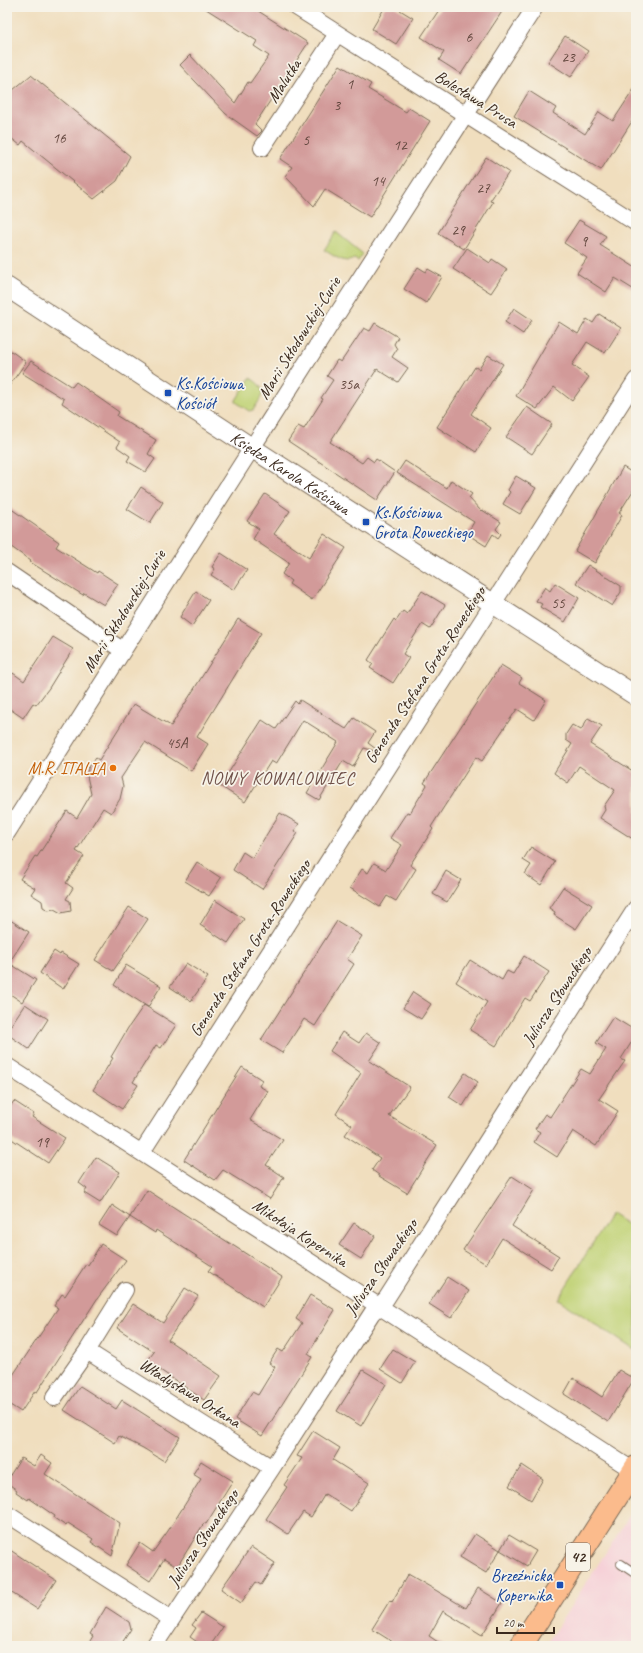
<svg xmlns="http://www.w3.org/2000/svg" width="643" height="1653" font-family="Caveat,sans-serif">
<rect width="100%" height="100%" fill="#f7f3e8"/>
<filter id="ink" filterUnits="userSpaceOnUse"><feTurbulence type="fractalNoise" baseFrequency=".025" numOctaves="2"/><feDisplacementMap in="SourceGraphic" scale="8" xChannelSelector="R" yChannelSelector="G"/><feConvolveMatrix kernelMatrix="1 2 1 2 8 2 1 2 1" color-interpolation-filters="sRGB"/></filter>
<filter id="wash" filterUnits="userSpaceOnUse"><feTurbulence type="fractalNoise" baseFrequency=".012" numOctaves="4" result="noise"/><feDisplacementMap in="SourceGraphic" scale="16" xChannelSelector="R" yChannelSelector="G"/><feGaussianBlur stdDeviation="0.9" result="paint"/><feColorMatrix in="noise" values="0 0 0 0 0 0 0 0 0 0 0 0 0 0 0 0 0 1.4 0 .05"/><feComposite in="paint" operator="in"/></filter>
<g filter="url(#wash)">
<rect width="100%" height="100%" fill="#f0debe"/>
<path fill="#f6cfd7" d="M 636,1506 L 636,1646 L 545,1646 Z"/>
<path fill="#c0d275" stroke="#7e7e4a" d="M 336,232 L 363,254 L 358,261 L 354,259 C 345,265 333,255 324,250 Z
M 250,378 C 268,388 263,396 253,410 L 249,411 L 236,402 L 236,400 Z
M 611,1214 L 636,1230 L 636,1351 L 558,1299 Z"/>
<g id="blocks">
<path fill="#d29a99" d="M 203,7 L 252,7 L 308,43 L 255,124 L 262,131 L 257,136 L 226,114 L 180,65 L 190,55 L 235,103 L 248,82 L 250,83 L 269,56 L 254,46 L 257,41 Z
M 385,7 L 395,7 L 413,18 L 396,44 L 372,29 Z
M 441,7 L 505,7 L 461,74 L 439,60 L 444,52 L 421,37 Z
M 565,36 L 588,51 L 571,77 L 548,62 Z
M 340,65 L 371,84 L 368,89 L 406,112 L 409,108 L 430,121 L 370,217 L 325,189 L 314,206 L 285,176 L 292,167 L 280,159 Z
M 31,75 L 130,156 L 117,181 L 94,199 L 23,141 L 20,145 L 7,135 L 7,95 Z
M 636,86 L 636,115 L 601,170 L 514,116 L 529,91 L 556,108 L 553,113 L 585,134 L 599,112 L 613,121 Z
M 486,157 L 509,172 L 490,201 L 493,202 L 464,249 L 438,233 Z
M 579,220 L 606,236 L 600,245 L 636,268 L 636,291 L 615,278 L 606,292 L 577,273 L 587,258 L 564,243 Z
M 467,248 L 490,263 L 492,259 L 507,269 L 491,293 L 453,269 Z
M 418,267 L 426,272 L 428,269 L 442,277 L 426,303 L 404,289 Z
M 514,308 L 532,320 L 523,334 L 505,322 Z
M 599,314 L 621,328 L 605,353 L 587,342 L 572,365 L 589,377 L 572,401 L 554,387 L 537,409 L 516,396 L 559,322 L 578,334 L 587,319 L 593,323 Z
M 375,323 L 398,337 L 394,344 L 397,349 L 392,357 L 408,368 L 398,382 L 377,369 L 330,442 L 362,463 L 367,457 L 374,462 L 376,459 L 395,472 L 377,500 L 288,441 L 298,426 L 304,429 L 323,399 L 321,398 L 333,380 L 327,376 L 337,360 L 341,362 L 364,328 L 370,331 Z
M 7,348 L 26,362 L 7,389 Z
M 488,355 L 503,364 L 471,414 L 491,428 L 476,452 L 437,427 L 475,367 L 479,369 Z
M 31,361 L 72,387 L 76,382 L 119,412 L 117,416 L 156,440 L 148,454 L 155,459 L 146,472 L 127,461 L 130,456 L 117,447 L 120,442 L 62,403 L 64,399 L 22,373 Z
M 527,407 L 552,424 L 532,454 L 506,437 Z
M 405,461 L 447,488 L 451,480 L 472,494 L 469,498 L 481,511 L 482,510 L 501,522 L 496,529 L 501,534 L 498,538 L 493,534 L 486,546 L 467,534 L 474,522 L 397,473 Z
M 623,467 L 636,475 L 636,486 L 619,513 L 622,515 L 595,563 L 575,551 Z
M 516,476 L 536,488 L 520,514 L 503,504 L 510,492 L 508,490 Z
M 141,487 L 163,502 L 150,523 L 127,509 Z
M 265,494 L 290,511 L 274,534 L 309,558 L 324,534 L 346,548 L 312,600 L 289,584 L 291,581 L 282,574 L 289,563 L 253,539 L 259,529 L 247,521 Z
M 7,506 L 59,542 L 56,547 L 97,573 L 98,571 L 118,584 L 104,605 L 84,593 L 83,595 L 30,562 L 31,561 L 7,544 Z
M 221,553 L 247,570 L 234,590 L 211,575 L 215,569 L 212,567 Z
M 588,565 L 621,586 L 621,592 L 612,606 L 576,583 Z
M 555,583 L 579,598 L 565,622 L 540,607 L 542,604 L 536,601 L 545,587 L 550,591 Z
M 196,591 L 209,600 L 192,626 L 180,617 Z
M 422,591 L 445,605 L 430,629 L 422,624 L 403,654 L 409,658 L 393,683 L 370,668 L 373,664 L 368,660 L 394,619 L 396,621 L 403,611 L 407,614 Z
M 238,619 L 261,633 L 197,737 L 208,744 L 191,771 L 145,742 L 121,778 L 123,786 L 120,799 L 111,813 L 103,808 L 76,851 L 84,856 L 66,883 L 73,888 L 66,899 L 70,901 L 71,911 L 61,913 L 54,909 L 48,910 L 43,907 L 42,901 L 31,894 L 35,888 L 20,879 L 35,856 L 37,857 L 67,811 L 77,818 L 91,794 L 87,776 L 88,768 L 96,758 L 99,760 L 134,704 L 171,726 Z
M 53,637 L 73,649 L 49,688 L 36,705 L 33,703 L 23,718 L 7,707 L 7,682 L 13,673 L 24,681 Z
M 501,665 L 522,678 L 519,683 L 546,700 L 534,720 L 517,709 L 482,761 L 476,757 L 431,827 L 433,829 L 410,865 L 416,869 L 396,901 L 387,896 L 380,907 L 350,888 L 362,869 L 368,873 L 374,863 L 386,870 L 402,845 L 390,838 L 407,812 L 410,813 L 427,785 L 424,783 Z
M 300,700 L 346,729 L 354,718 L 375,732 L 368,743 L 376,749 L 375,751 L 364,748 L 353,767 L 343,761 L 319,800 L 307,793 L 338,742 L 303,720 L 276,764 L 271,761 L 245,802 L 220,786 L 262,720 L 276,729 L 295,701 L 298,704 Z
M 588,718 L 602,726 L 590,744 L 636,773 L 636,841 L 600,818 L 605,810 L 604,806 L 615,790 L 579,766 L 568,783 L 554,773 L 572,744 L 566,740 L 566,734 L 572,725 L 581,730 Z
M 280,813 L 299,824 L 294,831 L 298,833 L 262,889 L 233,870 L 243,852 L 252,858 Z
M 531,847 L 555,862 L 541,885 L 525,874 L 531,865 L 523,860 Z
M 197,862 L 221,878 L 209,896 L 185,881 Z
M 446,871 L 461,880 L 447,902 L 433,894 Z
M 563,887 L 592,905 L 576,929 L 554,915 L 555,912 L 549,908 Z
M 215,900 L 244,919 L 228,943 L 200,925 Z
M 129,907 L 148,919 L 113,971 L 95,960 Z
M 7,918 L 29,932 L 9,963 L 36,980 L 22,1002 L 7,992 Z
M 337,921 L 362,936 L 347,959 L 354,964 L 315,1026 L 304,1019 L 282,1053 L 261,1040 Z
M 54,951 L 60,955 L 61,953 L 79,964 L 63,989 L 40,973 Z
M 524,956 L 549,972 L 530,1001 L 525,998 L 496,1046 L 470,1030 L 487,1002 L 456,982 L 470,960 L 502,980 L 507,971 L 513,974 Z
M 186,963 L 208,977 L 191,1001 L 170,987 Z
M 126,965 L 161,986 L 148,1007 L 114,985 Z
M 413,992 L 431,1004 L 421,1019 L 403,1008 Z
M 25,1004 L 48,1019 L 29,1049 L 7,1034 L 7,1031 Z
M 144,1005 L 176,1025 L 161,1048 L 156,1045 L 133,1082 L 138,1085 L 122,1109 L 93,1090 L 113,1058 L 111,1057 L 128,1028 Z
M 613,1017 L 636,1031 L 636,1035 L 621,1059 L 625,1061 L 599,1099 L 618,1111 L 596,1146 L 573,1131 L 557,1157 L 534,1142 L 540,1132 L 535,1129 L 545,1114 L 550,1117 L 581,1069 L 590,1074 L 606,1049 L 596,1043 Z
M 342,1032 L 359,1043 L 366,1033 L 381,1043 L 369,1061 L 410,1087 L 389,1116 L 437,1145 L 407,1193 L 379,1176 L 379,1175 L 372,1170 L 380,1158 L 345,1135 L 352,1125 L 336,1114 L 361,1073 L 330,1051 Z
M 242,1067 L 262,1080 L 259,1086 L 268,1091 L 250,1120 L 283,1140 L 266,1165 L 284,1177 L 270,1199 L 223,1170 L 215,1180 L 184,1160 Z
M 465,1073 L 478,1082 L 463,1106 L 449,1097 Z
M 14,1101 L 34,1114 L 32,1117 L 65,1138 L 48,1163 L 7,1136 L 7,1111 Z
M 96,1157 L 120,1172 L 100,1203 L 84,1193 L 87,1189 L 79,1183 Z
M 512,1176 L 534,1190 L 512,1226 L 559,1256 L 551,1269 L 502,1238 L 486,1264 L 463,1250 Z
M 147,1190 L 282,1277 L 263,1307 L 208,1271 L 212,1266 L 156,1230 L 155,1233 L 130,1217 Z
M 112,1205 L 130,1217 L 117,1236 L 99,1225 Z
M 354,1223 L 375,1236 L 361,1259 L 339,1245 Z
M 101,1244 L 126,1260 L 97,1299 L 37,1392 L 35,1391 L 21,1412 L 7,1403 L 7,1384 L 58,1308 L 54,1306 L 62,1294 L 65,1296 L 86,1264 L 88,1265 Z
M 447,1277 L 469,1291 L 451,1318 L 429,1304 Z
M 185,1288 L 198,1296 L 168,1340 L 221,1376 L 204,1400 L 147,1361 L 154,1352 L 117,1328 L 133,1304 L 163,1323 Z
M 310,1295 L 335,1310 L 308,1354 L 312,1357 L 262,1436 L 235,1419 L 252,1392 L 258,1395 L 275,1367 L 269,1363 L 278,1349 L 283,1352 L 302,1323 L 296,1319 Z
M 393,1349 L 415,1362 L 402,1383 L 380,1369 Z
M 363,1370 L 386,1384 L 361,1426 L 337,1411 Z
M 619,1370 L 634,1379 L 608,1422 L 564,1394 L 573,1378 L 602,1397 Z
M 80,1386 L 116,1409 L 122,1400 L 180,1437 L 164,1461 L 143,1448 L 119,1436 L 115,1443 L 64,1410 Z
M 313,1431 L 340,1448 L 333,1460 L 369,1483 L 351,1511 L 325,1494 L 311,1517 L 303,1512 L 288,1534 L 266,1519 L 287,1487 L 284,1485 L 302,1458 L 297,1456 Z
M 41,1455 L 52,1463 L 45,1474 L 120,1523 L 112,1556 L 91,1542 L 93,1539 L 68,1523 L 66,1526 L 54,1518 L 55,1516 L 29,1498 L 28,1500 L 16,1492 L 17,1490 L 7,1483 L 7,1480 L 21,1458 L 34,1466 Z
M 201,1461 L 233,1481 L 206,1524 L 204,1523 L 177,1567 L 164,1559 L 150,1581 L 126,1565 L 140,1543 L 153,1552 L 168,1531 L 201,1479 L 193,1474 Z
M 522,1465 L 543,1479 L 531,1500 L 509,1486 Z
M 475,1534 L 500,1550 L 486,1573 L 460,1557 Z
M 509,1535 L 536,1551 L 527,1566 L 500,1550 Z
M 251,1547 L 275,1563 L 261,1585 L 256,1582 L 241,1603 L 221,1589 Z
M 7,1548 L 56,1580 L 37,1609 L 7,1590 Z
M 408,1574 L 466,1608 L 478,1588 L 502,1603 L 482,1635 L 443,1611 L 429,1636 L 444,1646 L 399,1646 L 372,1629 L 390,1600 L 392,1602 Z
M 106,1607 L 129,1622 L 131,1629 L 120,1646 L 87,1646 L 93,1636 L 90,1634 Z
M 201,1613 L 223,1627 L 210,1646 L 203,1646 L 190,1637 L 196,1628 L 192,1625 Z"/>
</g>
</g>
<g filter="url(#ink)">
<use href="#blocks" fill-opacity="0" stroke="#7a6956" stroke-width="1"/>
<g fill="none" stroke-linecap="round" stroke-linejoin="round">
<defs>
<path id="service" d="M 621,1564 L 636,1574"/>
<path id="minor" d="M 296,7 L 636,223
M 262,148 L 337,34
M 7,572 L 122,650
M 7,833 L 334,319 L 535,7
M 7,1066 L 634,1471
M 142,1152 L 636,380
M 125,1290 L 87,1351 L 272,1468
M 54,1398 L 87,1351
M 7,1514 L 171,1619
M 154,1646 L 272,1468 L 372,1313 L 386,1299 L 636,908"/>
<g id="tertiary">
<path id="s1" d="M 7,287 L 252,448 L 636,696"/>
</g>
<path id="primary" d="M 521,1646 L 636,1467"/>
</defs>
<use href="#service" stroke="#7a6956" stroke-width="10"/>
<use href="#minor" stroke="#7a6956" stroke-width="18"/>
<use href="#tertiary" stroke="#7a6956" stroke-width="21"/>
<use href="#primary" stroke="#7a6956" stroke-width="24"/>
<use href="#service" stroke="#fff" stroke-width="8"/>
<use href="#minor" stroke="#fff" stroke-width="16"/>
<use href="#tertiary" stroke="#fff" stroke-width="19"/>
<use href="#primary" stroke="#fbbb8c" stroke-width="22"/>
</g>
</g>
<g fill="#1a4fb4" stroke="#f7f3e8" stroke-width="1.5">
<rect x="164" y="389" width="8" height="8" rx="2"/>
<rect x="362" y="518" width="8" height="8" rx="2"/>
<rect x="556" y="1581" width="8" height="8" rx="2"/>
</g>
<circle fill="#e8710a" stroke="#f7f3e8" stroke-width="1.5" cx="113" cy="768" r="4"/>
<g text-anchor="middle" dominant-baseline="central" stroke-width="3.5" stroke-linejoin="round" paint-order="stroke">
<g font-size="15" fill="#61463d">
<text x="469" y="37">6</text>
<text x="568" y="57">23</text>
<text x="350" y="84">1</text>
<text x="337" y="105">3</text>
<text x="59" y="138">16</text>
<text x="306" y="140">5</text>
<text x="400" y="145">12</text>
<text x="378" y="181">14</text>
<text x="483" y="188">27</text>
<text x="458" y="230">29</text>
<text x="584" y="241">9</text>
<text x="349" y="384">35a</text>
<text x="558" y="603">55</text>
<text x="177" y="743">45A</text>
<text x="42" y="1142">19</text>
</g>
<rect fill="#f7f3e8" stroke="#73665b" stroke-width="1" x="566" y="1543" width="24" height="28" rx="3"/>
<g font-size="16" font-weight="bold" fill="#3b2a1e">
<text x="578" y="1557">42</text>
</g>
<g font-size="17" fill="#3b2a1e" stroke="#f7f3e8">
<text transform="translate(284 81) rotate(-57)">Malutka</text>
<text transform="translate(476 99) rotate(32)">Bolesława Prusa</text>
<text transform="translate(299 338) rotate(-58)">Marii Skłodowskiej-Curie</text>
<text stroke="none"><textPath href="#s1" startOffset="339">Księdza Karola Kościowa</textPath></text>
<text transform="translate(124 611) rotate(-58)">Marii Skłodowskiej-Curie</text>
<text transform="translate(425 675) rotate(-57)">Generała Stefana Grota-Roweckiego</text>
<text transform="translate(250 948) rotate(-57)">Generała Stefana Grota-Roweckiego</text>
<text transform="translate(557 996) rotate(-57)">Juliusza Słowackiego</text>
<text transform="translate(300 1233) rotate(33)">Mikołaja Kopernika</text>
<text transform="translate(381 1267) rotate(-55)">Juliusza Słowackiego</text>
<text transform="translate(190 1393) rotate(32)">Władysława Orkana</text>
<text transform="translate(203 1538) rotate(-56)">Juliusza Słowackiego</text>
</g>
<g font-size="17" fill="#164399" stroke="#f7f3e8" text-anchor="start">
<text x="176" y="383">Ks.Kościowa<tspan x="176" dy="20">Kościół</tspan></text>
<text x="374" y="512">Ks.Kościowa<tspan x="374" dy="20">Grota Roweckiego</tspan></text>
<text x="552" y="1575" text-anchor="end">Brzeźnicka<tspan x="552" dy="20">Kopernika</tspan></text>
</g>
<g font-size="17" fill="#c56008" stroke="#f7f3e8" text-anchor="end">
<text x="105" y="768">M.R. ITALIA</text>
</g>
<g font-size="18" letter-spacing="1" fill="#705149" stroke="#f7f3e8">
<text x="278" y="778">NOWY KOWALOWIEC</text>
</g>
</g>
<rect width="643" height="1653" fill="none" stroke="#f7f3e8" stroke-width="24"/>
<path d="M497 1627v6h57v-6" fill="none" stroke="#3b2a1e" stroke-width="2"/>
<text x="503" y="1627" font-size="12" fill="#3b2a1e" stroke="#f7f3e8" stroke-width="3" paint-order="stroke">20 m</text>
</svg>
